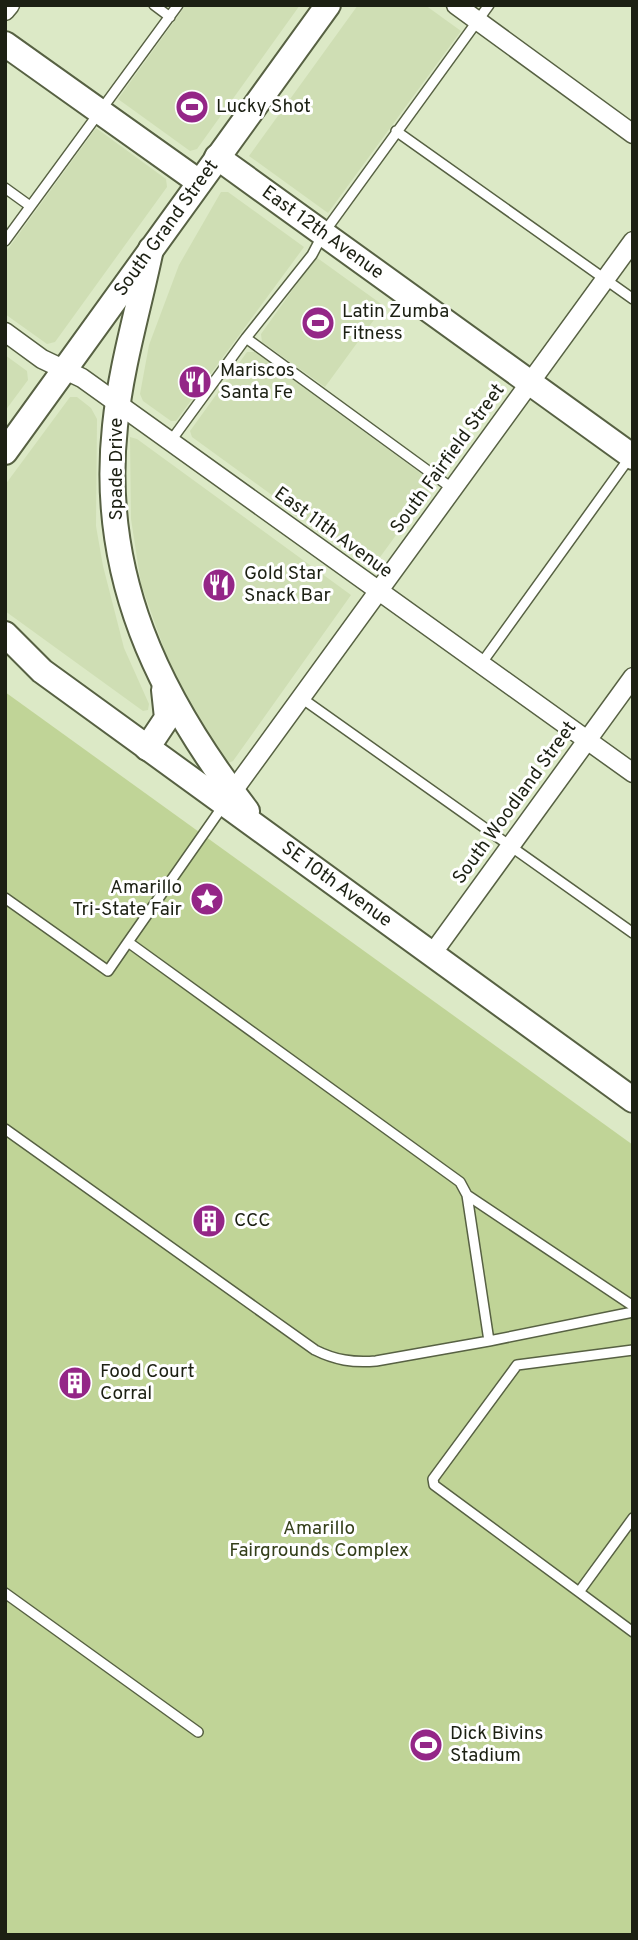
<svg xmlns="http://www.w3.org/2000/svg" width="638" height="1940" font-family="Overpass,sans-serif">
<rect width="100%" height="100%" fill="#dce9c6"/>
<path fill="#cfdeb4" d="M 186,5 L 300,5 L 197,149 L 190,151 L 118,99 Z
M 358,5 L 425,5 L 461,31 L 328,213 L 249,156 Z
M 96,128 L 166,179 L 167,187 L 55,342 L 47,344 L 5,314 L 5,253 Z
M 221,192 L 228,192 L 304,247 L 176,421 L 171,421 L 143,401 L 140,394 L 149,345 L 179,265 Z
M 316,257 L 384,306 L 325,387 L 262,342 L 261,334 Z
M 247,352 L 255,352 L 434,483 L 375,564 L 367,564 L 192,437 L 190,431 Z
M 5,355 L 27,371 L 28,380 L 5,411 Z
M 70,397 L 77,397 L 91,408 L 97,419 L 96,526 L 103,566 L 124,648 L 149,704 L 148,710 L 143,711 L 5,611 L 5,485 Z
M 130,437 L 137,439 L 351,595 L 233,761 L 226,764 L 198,723 L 174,677 L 141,584 L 131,519 Z"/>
<path fill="#c0d497" d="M 5,692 L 633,1145 L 633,1935 L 5,1935 Z"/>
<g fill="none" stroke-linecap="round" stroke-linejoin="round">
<defs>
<path id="lane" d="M 154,5 L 170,17
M 396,131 L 633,299
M 5,188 L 30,206
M 5,241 L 178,5
M 246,338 L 453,489
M 170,442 L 246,338 L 312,255 L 323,234 L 489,5
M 481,664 L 630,457
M 300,697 L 633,933
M 223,806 L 128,942 L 460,1182 L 467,1195 L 489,1341 L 633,1312
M 5,898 L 108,971 L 128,942
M 5,1129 L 315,1350 C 335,1360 353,1363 376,1361 L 489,1341
M 467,1195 L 633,1306
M 633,1350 L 517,1365 L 433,1479 L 434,1485 L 579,1592 L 633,1518
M 579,1592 L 633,1632
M 5,1593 L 198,1732"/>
<path id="street" d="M 456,5 L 633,134
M 5,11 L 10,5
M 5,332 L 42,359 L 82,378 L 633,773
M 228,798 L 633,241
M 432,954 L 633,677"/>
<g id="secondary">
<path d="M 5,44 L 199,182"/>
<path id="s1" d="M 217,157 L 633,457"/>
<path d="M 151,249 C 139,307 121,366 115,426 C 99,575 158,696 247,811"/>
<path id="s2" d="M 5,452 L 328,5"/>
<path id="s3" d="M 5,634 L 42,671 L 633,1100"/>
<path d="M 147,748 L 167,718 L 164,690"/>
</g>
</defs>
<use href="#lane" stroke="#576143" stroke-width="12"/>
<use href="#street" stroke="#576143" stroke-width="21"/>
<use href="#secondary" stroke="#576143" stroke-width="28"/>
<use href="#lane" stroke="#fff" stroke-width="9"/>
<use href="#street" stroke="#fff" stroke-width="18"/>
<use href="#secondary" stroke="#fff" stroke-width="24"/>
</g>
<defs>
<symbol id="stadium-disc" viewBox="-11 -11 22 22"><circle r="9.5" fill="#942687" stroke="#fff"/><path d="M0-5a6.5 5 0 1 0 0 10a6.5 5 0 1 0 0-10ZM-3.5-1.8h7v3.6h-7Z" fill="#fff"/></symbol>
<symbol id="restaurant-disc" viewBox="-11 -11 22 22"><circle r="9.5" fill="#942687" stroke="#fff"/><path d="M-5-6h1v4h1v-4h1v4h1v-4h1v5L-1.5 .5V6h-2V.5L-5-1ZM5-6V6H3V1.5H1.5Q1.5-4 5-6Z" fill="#fff"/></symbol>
<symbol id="sight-disc" viewBox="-11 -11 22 22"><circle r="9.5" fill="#942687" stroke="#fff"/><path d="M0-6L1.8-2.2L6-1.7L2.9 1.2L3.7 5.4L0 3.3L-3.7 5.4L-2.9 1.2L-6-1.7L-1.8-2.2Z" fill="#fff"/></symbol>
<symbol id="building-disc" viewBox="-11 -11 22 22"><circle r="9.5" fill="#942687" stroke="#fff"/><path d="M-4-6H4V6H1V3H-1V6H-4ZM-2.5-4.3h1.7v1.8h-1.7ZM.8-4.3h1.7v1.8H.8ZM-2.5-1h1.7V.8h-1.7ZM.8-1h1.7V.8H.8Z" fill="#fff"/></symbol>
</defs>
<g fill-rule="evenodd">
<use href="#stadium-disc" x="173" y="88" width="38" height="38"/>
<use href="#stadium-disc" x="299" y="304" width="38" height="38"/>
<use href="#restaurant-disc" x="176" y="363" width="38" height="38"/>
<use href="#restaurant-disc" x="200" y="566" width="38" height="38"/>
<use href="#sight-disc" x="188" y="880" width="38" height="38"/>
<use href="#building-disc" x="190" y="1202" width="38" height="38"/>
<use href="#building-disc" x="56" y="1364" width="38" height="38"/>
<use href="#stadium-disc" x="407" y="1726" width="38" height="38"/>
</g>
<g text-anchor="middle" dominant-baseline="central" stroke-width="6" stroke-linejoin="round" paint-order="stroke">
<g font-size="19" fill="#1c2013" stroke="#fff" text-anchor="start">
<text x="216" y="107">Lucky Shot</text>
<text x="342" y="312">Latin Zumba<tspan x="342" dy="22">Fitness</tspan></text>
<text x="220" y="371">Mariscos<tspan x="220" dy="22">Santa Fe</tspan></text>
<text x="244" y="574">Gold Star<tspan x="244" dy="22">Snack Bar</tspan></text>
<text x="182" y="888" text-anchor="end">Amarillo<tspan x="182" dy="22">Tri-State Fair</tspan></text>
<text x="234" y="1221">CCC</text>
<text x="100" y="1372">Food Court<tspan x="100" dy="22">Corral</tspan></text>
<text x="450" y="1734">Dick Bivins<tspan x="450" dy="22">Stadium</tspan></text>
</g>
<g font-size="19" fill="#1c2013" stroke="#fff">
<text stroke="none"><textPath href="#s2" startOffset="276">South Grand Street</textPath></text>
<text stroke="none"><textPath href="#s1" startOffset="130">East 12th Avenue</textPath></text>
<text transform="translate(448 459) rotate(-54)">South Fairfield Street</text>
<text transform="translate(117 469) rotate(-90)">Spade Drive</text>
<text transform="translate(333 533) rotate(36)">East 11th Avenue</text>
<text transform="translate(515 803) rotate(-54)">South Woodland Street</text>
<text stroke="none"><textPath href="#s3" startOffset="416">SE 10th Avenue</textPath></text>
</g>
<g font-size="19" fill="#343f1a" stroke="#fff">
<text x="319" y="1529">Amarillo<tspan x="319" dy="22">Fairgrounds Complex</tspan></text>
</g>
</g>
<rect width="638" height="1940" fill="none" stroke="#1c2013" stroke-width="14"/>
</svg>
